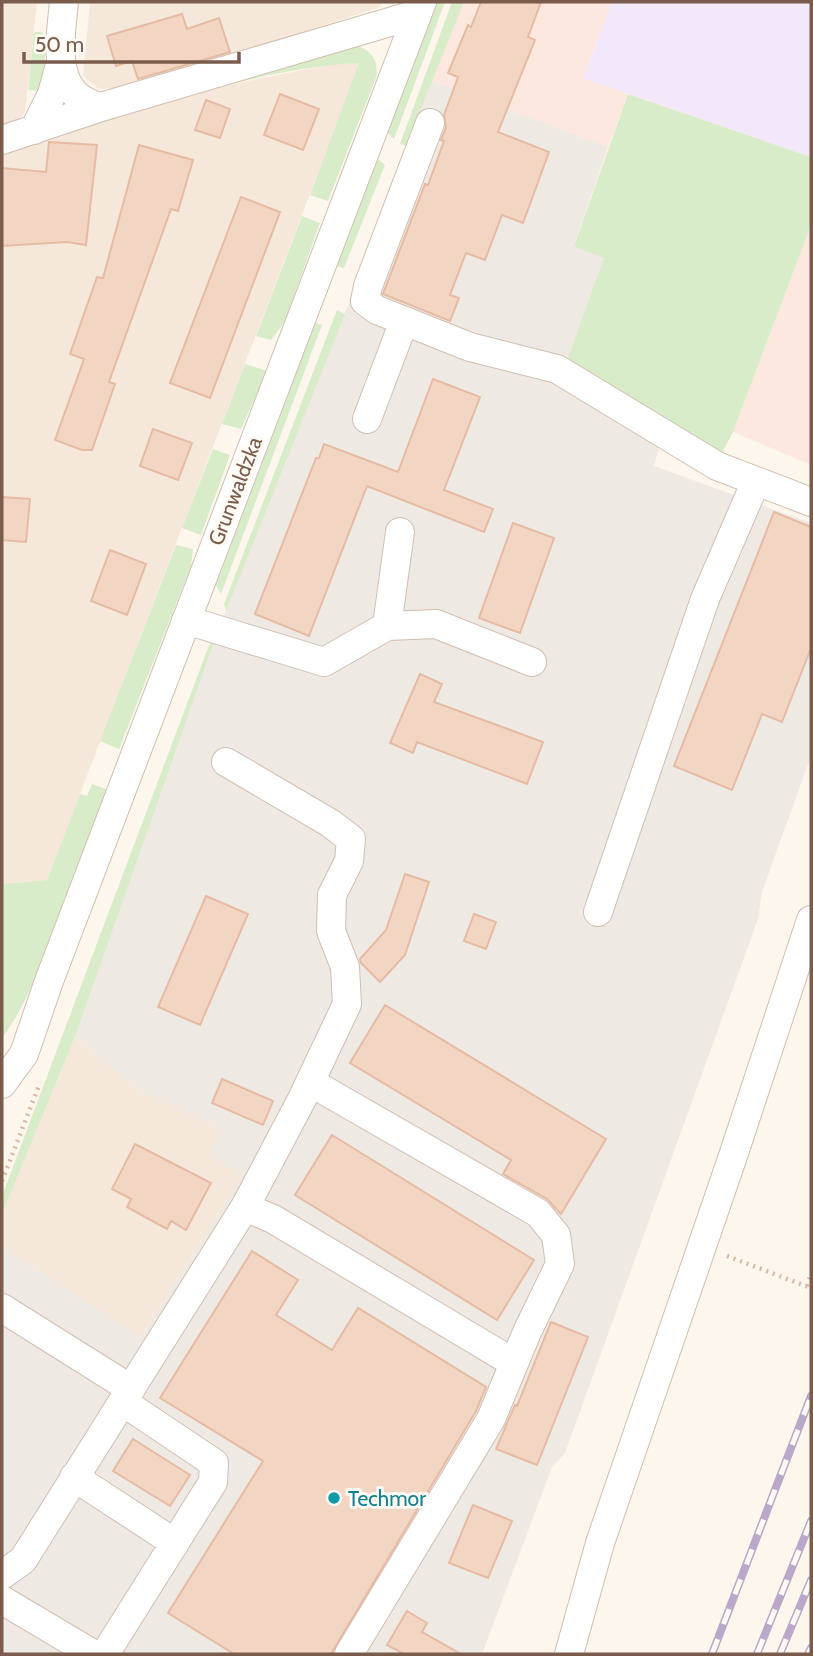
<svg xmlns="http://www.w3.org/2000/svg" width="813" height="1656" font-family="Cabin,sans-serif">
<rect width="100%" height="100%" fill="#fdf6ec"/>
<path fill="#f5e8da" d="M 2,2 L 37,2 L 25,112 L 19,120 L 2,124 Z
M 90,2 L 382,2 L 380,7 L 248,50 L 116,88 L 99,89 L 83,76 Z
M 360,63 L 47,880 L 2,884 L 2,154 L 149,107 L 233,84 L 332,64 Z
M 75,1037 L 136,1088 L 220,1129 L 243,1174 L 141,1337 L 2,1247 L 2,1214 Z"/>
<path fill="#fde8e0" d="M 464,2 L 612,2 L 583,77 L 628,94 L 608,147 L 432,81 Z
M 811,225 L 811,465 L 733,432 Z"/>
<path fill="#efe9e4" d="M 432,81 L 608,147 L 574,245 L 605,258 L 559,383 L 659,448 L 654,466 L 811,523 L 811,756 L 762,892 L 758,919 L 565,1453 L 552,1467 L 482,1654 L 2,1654 L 2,1247 L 141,1337 L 243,1174 L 208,1155 L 220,1129 L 136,1088 L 75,1037 L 203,668 L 399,178 L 406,146 Z"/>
<path fill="#f3e8fa" d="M 612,2 L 811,2 L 811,157 L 583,78 Z"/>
<path fill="#d8ecc9" d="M 437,2 L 445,2 L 394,139 L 387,132 Z
M 452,2 L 464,2 L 406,146 L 400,144 Z
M 34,32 L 41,32 L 46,36 L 43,91 L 28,90 Z
M 355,44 C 371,52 377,56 377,75 L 328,201 L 310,195 L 359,63 C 265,68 168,101 78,131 L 77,126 Z
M 628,94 L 811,157 L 811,225 L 733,432 L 721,455 L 595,378 L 568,358 L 604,258 L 574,246 Z
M 378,159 L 385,165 L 344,268 L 337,266 Z
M 302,216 L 320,223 L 285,321 L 271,340 L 256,336 Z
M 337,310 L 345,314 L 226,611 L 224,604 Z
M 315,323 L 322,325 L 221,594 L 216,585 Z
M 245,364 L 267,371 L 241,429 L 222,424 Z
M 213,449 L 230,455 L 201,535 L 182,528 Z
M 176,545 L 193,549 L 191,566 L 119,749 L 100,741 Z
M 211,640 L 214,642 L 75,1037 L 2,1214 L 2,1196 Z
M 92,784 L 111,791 C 95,834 76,875 59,916 C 41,960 31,999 2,1038 L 2,884 L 47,880 L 80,794 L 87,796 Z"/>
<path fill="#f3d5c3" stroke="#e6bba3" stroke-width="2" d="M 481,2 L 541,2 L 528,37 L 535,40 L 498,132 L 549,152 L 523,223 L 502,215 L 485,260 L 466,253 L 450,295 L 459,298 L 450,321 L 383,294 L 425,184 L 428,185 L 444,141 L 441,140 L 446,128 L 444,115 L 458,77 L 448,73 L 468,25 L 471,27 Z
M 182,14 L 187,29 L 219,18 L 230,52 L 138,79 L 132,61 L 116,66 L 107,36 Z
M 280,94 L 319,109 L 303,150 L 264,135 Z
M 206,100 L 230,109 L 220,138 L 195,130 Z
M 49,142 L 97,145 L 86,245 L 67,242 L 2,246 L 2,168 L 46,172 Z
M 139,145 L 193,160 L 178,211 L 171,209 L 109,382 L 115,384 L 92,450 L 82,450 L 55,440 L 84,359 L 70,354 L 97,277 L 103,278 Z
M 241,197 L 280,212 L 210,398 L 170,383 Z
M 433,379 L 480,397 L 444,490 L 493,509 L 484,532 L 367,486 L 309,636 L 255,614 L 316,458 L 319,458 L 324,444 L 398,472 Z
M 153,429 L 192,443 L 178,480 L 140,466 Z
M 2,497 L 30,499 L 26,542 L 2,540 Z
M 774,512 L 811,527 L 811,648 L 782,722 L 762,714 L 732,790 L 674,766 Z
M 513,523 L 554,538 L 520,633 L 479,618 Z
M 110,550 L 146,564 L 127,615 L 91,601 Z
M 420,674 L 442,684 L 434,702 L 543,742 L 527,784 L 417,742 L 413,753 L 390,743 Z
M 405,874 L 429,882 L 405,955 L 380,982 L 361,963 L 360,959 L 386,930 Z
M 206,896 L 248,914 L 200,1025 L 158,1007 Z
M 474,914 L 496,922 L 486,949 L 464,941 Z
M 385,1005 L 606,1139 L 561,1214 L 547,1199 L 503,1174 L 511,1160 L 350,1063 Z
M 222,1079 L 273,1101 L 263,1125 L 212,1103 Z
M 332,1135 L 534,1260 L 497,1320 L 295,1195 Z
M 135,1144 L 211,1183 L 186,1230 L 171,1221 L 167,1229 L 127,1207 L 131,1199 L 112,1189 Z
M 252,1251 L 298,1280 L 276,1315 L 332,1350 L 358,1308 L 486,1387 L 476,1411 L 331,1654 L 234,1654 L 168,1613 L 263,1461 L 160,1398 Z
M 551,1322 L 588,1337 L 537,1465 L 496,1449 L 515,1405 L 517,1406 Z
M 133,1439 L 190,1475 L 170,1506 L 113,1471 Z
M 473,1505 L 512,1521 L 488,1578 L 449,1563 Z
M 407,1611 L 427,1623 L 422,1632 L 461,1654 L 404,1654 L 387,1645 Z"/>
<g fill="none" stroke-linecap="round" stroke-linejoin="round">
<defs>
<path id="minor" d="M 64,2 C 60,42 50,96 101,107 L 417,14
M 430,123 L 368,286 L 365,301 L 377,310 L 470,347 L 557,369 L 717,466 L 811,502
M 34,130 L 52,94 L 61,61
M 2,140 L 101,107
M 367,419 L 404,321
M 186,620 L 324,662 L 387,626 L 436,624 L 532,662
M 387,626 L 400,532
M 598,912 L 705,599 L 756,481
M 310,1082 L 538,1213 L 556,1235 L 560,1264 L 527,1332 L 491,1419 L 349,1654
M 2,1084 L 24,1054 L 49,981 L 422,2
M 245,1207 L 273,1219 L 514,1363
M 2,1308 L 131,1389
M 74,1477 L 175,1543
M 2,1575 L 23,1560 L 245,1207 L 302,1099 L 347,1004 L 345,967 L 331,931 L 332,895 L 349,861 L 351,839 L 330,823 L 226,762
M 2,1600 L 93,1654
M 105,1654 L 213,1482 L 214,1463 L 123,1402
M 569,1654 L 600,1543 L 733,1156 L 811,920"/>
</defs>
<use href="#minor" stroke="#d1beb0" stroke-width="30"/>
<path stroke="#d9b8a5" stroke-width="4.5" stroke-dasharray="2 5" stroke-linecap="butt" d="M 2,1181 L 40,1083
M 727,1256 L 811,1288
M 807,1286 L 811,1274"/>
<use href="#minor" stroke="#fff" stroke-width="28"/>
<defs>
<path id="rail" d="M 712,1654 L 811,1396
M 757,1654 L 811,1521
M 780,1654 L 811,1580
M 808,1654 L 811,1648"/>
</defs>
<use href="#rail" stroke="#b9a8c9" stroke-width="8"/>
<use href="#rail" stroke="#fffaf3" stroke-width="5" stroke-dasharray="16" stroke-linecap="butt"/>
</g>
<circle fill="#0f9aa8" stroke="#fffaf3" stroke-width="2.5" cx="334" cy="1498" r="7"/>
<g text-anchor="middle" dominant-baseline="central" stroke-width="6" stroke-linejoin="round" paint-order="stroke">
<g font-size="21" fill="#7a5c4d" stroke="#fffaf3">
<text transform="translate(235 491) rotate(-69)">Grunwaldzka</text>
</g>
<g font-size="21" fill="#0d838f" stroke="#fffaf3" text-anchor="start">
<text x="348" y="1498">Techmor</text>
</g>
</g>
<rect width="813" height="1656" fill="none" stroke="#7a5c4d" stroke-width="7"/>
<path d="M24 52v10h215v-10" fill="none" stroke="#7a5c4d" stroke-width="3.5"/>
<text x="35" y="52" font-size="21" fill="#7a5c4d" stroke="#fffaf3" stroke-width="5" paint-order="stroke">50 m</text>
</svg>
